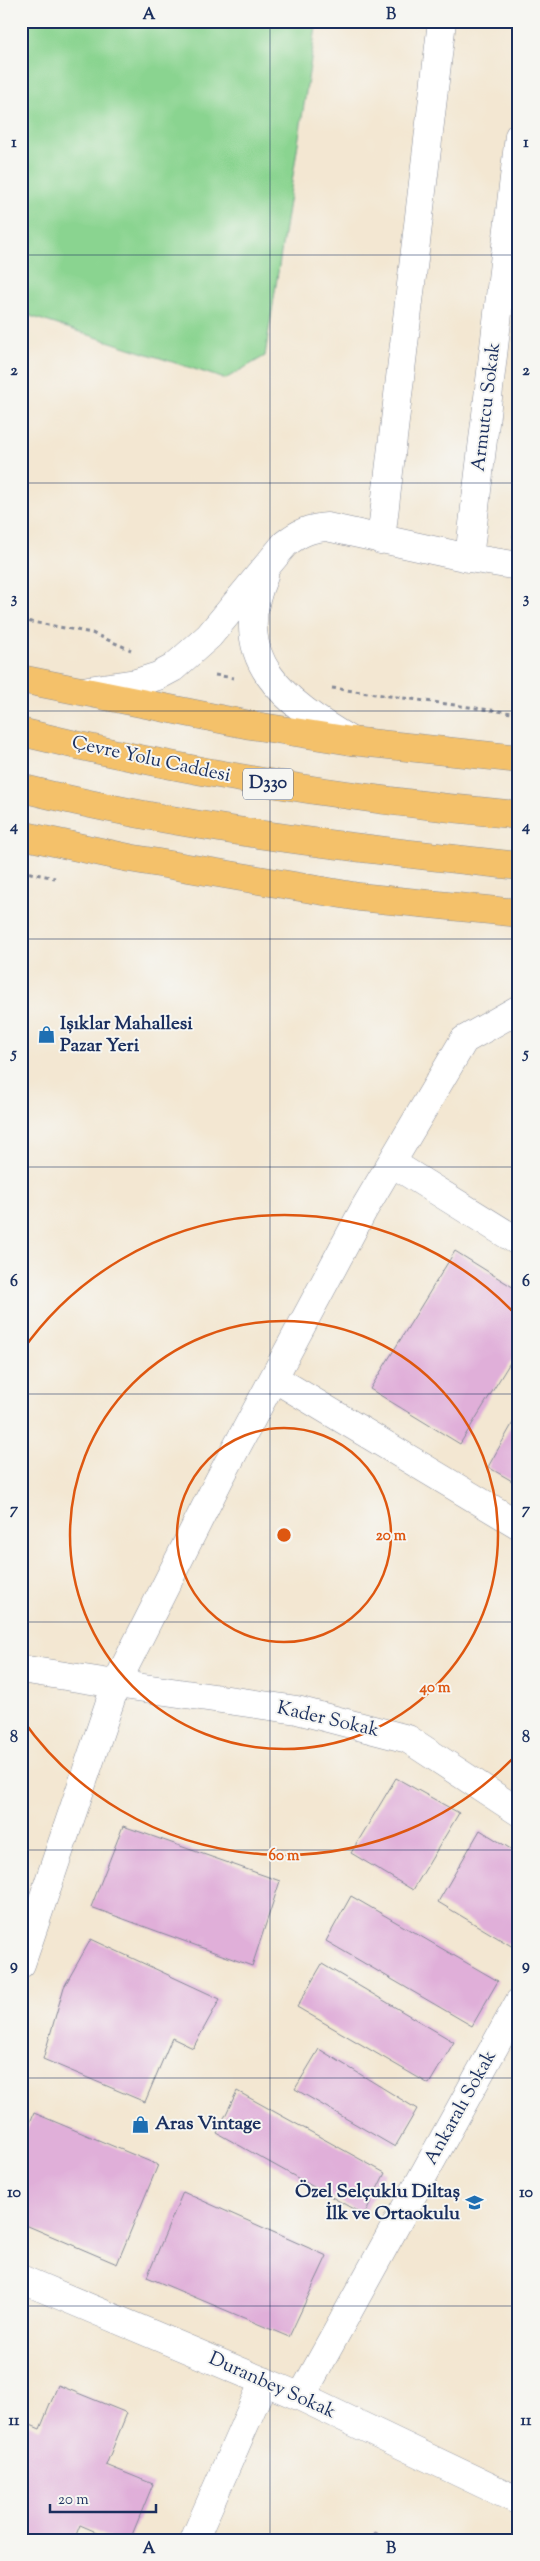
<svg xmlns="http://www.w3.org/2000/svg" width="540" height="2561" font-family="'Sorts Mill Goudy',serif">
<rect width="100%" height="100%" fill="#f6f6f2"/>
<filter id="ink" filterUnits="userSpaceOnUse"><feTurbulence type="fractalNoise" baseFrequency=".02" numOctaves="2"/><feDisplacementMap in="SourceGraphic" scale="10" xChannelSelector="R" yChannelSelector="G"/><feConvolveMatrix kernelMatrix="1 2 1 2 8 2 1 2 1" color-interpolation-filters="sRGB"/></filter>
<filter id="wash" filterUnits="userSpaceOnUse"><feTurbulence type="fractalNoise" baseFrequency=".0096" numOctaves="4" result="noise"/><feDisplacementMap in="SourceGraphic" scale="20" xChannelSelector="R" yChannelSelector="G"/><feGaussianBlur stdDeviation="1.12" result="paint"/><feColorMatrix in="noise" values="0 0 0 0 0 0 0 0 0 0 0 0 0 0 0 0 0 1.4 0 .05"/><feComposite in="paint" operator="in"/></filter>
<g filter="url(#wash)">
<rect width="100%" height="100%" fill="#f3e7d2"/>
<path fill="#8ad490" stroke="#528277" d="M 21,21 L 317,21 L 265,356 L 225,379 L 21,313 Z"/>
<g id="blocks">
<path fill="#e0afd9" d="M 518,508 L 519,508 L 519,537 L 513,537 Z
M 455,1251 L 519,1291 L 519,1348 L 460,1444 L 370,1389 Z
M 519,1412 L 519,1485 L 488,1467 Z
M 396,1778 L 459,1813 L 413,1890 L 351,1853 Z
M 123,1826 L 280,1881 L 252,1966 L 91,1907 Z
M 480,1830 L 519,1854 L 519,1937 L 513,1947 L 438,1902 Z
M 351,1896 L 498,1981 L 472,2026 L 326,1941 Z
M 91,1939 L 220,1999 L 193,2048 L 172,2038 L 145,2102 L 43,2059 L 64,1987 Z
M 322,1964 L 454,2042 L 429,2084 L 297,2007 Z
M 319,2049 L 417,2109 L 395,2147 L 295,2089 Z
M 237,2091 L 385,2173 L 364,2215 L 217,2133 Z
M 34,2113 L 158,2165 L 117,2264 L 21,2223 L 21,2144 Z
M 183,2192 L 327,2256 L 289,2337 L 147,2277 Z
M 58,2385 L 127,2413 L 106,2465 L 153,2484 L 130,2540 L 115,2540 L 80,2525 L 74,2540 L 21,2540 L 21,2501 L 26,2489 L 21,2487 L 21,2421 L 40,2429 Z
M 375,2532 L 393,2540 L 372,2540 Z"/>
</g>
</g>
<g filter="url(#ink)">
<use href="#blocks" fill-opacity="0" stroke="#878b98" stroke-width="1"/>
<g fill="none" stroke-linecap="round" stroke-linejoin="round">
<defs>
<path id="minor" d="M 381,540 L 442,21
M 469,558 L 519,136
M 264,576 C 228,660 285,702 351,741
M 88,690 L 136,683 L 158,676 L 173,668 L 209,636 L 285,544 C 299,533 310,528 327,527 L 469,558 L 519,566
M 519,1009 L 464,1040 L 364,1209 L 219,1480 L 116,1684 L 297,1710 L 408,1739 L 519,1812
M 392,1163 L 519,1242
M 274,1378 L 519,1525
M 21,1669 L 116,1684 L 21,1964
M 21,2279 L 301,2397 L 519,2501
M 301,2397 L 519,2002
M 194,2540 L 264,2381"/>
<path id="highway" d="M 21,679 L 250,725 L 351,741 L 519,759
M 21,732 C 185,772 351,800 519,815
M 21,788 C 184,829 352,848 519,866
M 21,835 L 129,858 L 359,897 L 519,913"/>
</defs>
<use href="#minor" stroke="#878b98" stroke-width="29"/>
<use href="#highway" stroke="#878b98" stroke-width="29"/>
<path stroke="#878b98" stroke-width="3" stroke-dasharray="4 4" stroke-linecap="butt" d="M 21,620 L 92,633 L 131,650
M 215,675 L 234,678
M 332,688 L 519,714
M 21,871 L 55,878"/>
<use href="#minor" stroke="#fff" stroke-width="28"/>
<use href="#highway" stroke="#f4c16a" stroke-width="28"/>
</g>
</g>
<path fill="none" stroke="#1b2f5e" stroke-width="1" stroke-opacity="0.55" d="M 270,21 L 270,2540M 21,255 L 519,255M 21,483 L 519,483M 21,711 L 519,711M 21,939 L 519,939M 21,1167 L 519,1167M 21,1394 L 519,1394M 21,1622 L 519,1622M 21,1850 L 519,1850M 21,2078 L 519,2078M 21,2306 L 519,2306"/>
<g fill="none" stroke="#de5710" stroke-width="2.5">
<circle cx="284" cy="1535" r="107"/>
<circle cx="284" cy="1535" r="214"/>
<path d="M518 1753A320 320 0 0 1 22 1719M22 1351A320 320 0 0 1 518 1317"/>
</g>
<defs>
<symbol id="shop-bare" viewBox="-9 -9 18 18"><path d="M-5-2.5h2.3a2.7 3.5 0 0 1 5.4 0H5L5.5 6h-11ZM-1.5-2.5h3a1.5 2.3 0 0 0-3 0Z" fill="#1f6fb2" stroke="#f6f6f2" stroke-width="2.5" paint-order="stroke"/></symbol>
<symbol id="school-bare" viewBox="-9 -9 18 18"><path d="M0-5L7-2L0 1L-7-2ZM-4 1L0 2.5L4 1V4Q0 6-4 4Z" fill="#1f6fb2" stroke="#f6f6f2" stroke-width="2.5" paint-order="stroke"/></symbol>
</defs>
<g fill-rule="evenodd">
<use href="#shop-bare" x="34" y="1022" width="25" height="25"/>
<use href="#shop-bare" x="128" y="2112" width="25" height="25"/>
<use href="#school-bare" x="462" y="2190" width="25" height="25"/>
</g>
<g text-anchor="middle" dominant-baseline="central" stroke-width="4" stroke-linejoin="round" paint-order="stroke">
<rect fill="#f6f6f2" stroke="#5d6b8a" stroke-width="1" x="243" y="768.5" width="50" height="31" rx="4"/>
<g font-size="18" font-weight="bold" fill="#1b2f5e">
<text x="268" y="784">D330</text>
</g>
<g font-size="19" fill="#1b2f5e" stroke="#f6f6f2">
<text transform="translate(487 407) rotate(-83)">Armutcu Sokak</text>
<text transform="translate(151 760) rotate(12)">Çevre Yolu Caddesi</text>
<text transform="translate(328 1720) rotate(13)">Kader Sokak</text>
<text transform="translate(461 2108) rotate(-61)">Ankaralı Sokak</text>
<text transform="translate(272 2386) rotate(24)">Duranbey Sokak</text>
</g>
<g font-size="19" font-weight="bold" fill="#1b2f5e" stroke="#f6f6f2" text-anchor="start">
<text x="60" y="1024">Işıklar Mahallesi<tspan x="60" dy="22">Pazar Yeri</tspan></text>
<text x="155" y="2124">Aras Vintage</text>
<text x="460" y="2192" text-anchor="end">Özel Selçuklu Diltaş<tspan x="460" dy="22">İlk ve Ortaokulu</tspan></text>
</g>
</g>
<circle cx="284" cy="1535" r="8" fill="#de5710" stroke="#f6f6f2" stroke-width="2.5"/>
<g font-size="15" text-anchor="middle" font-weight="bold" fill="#de5710" stroke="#f6f6f2" stroke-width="4" stroke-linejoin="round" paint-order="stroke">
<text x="391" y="1540">20 m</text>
<text x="435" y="1692">40 m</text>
<text x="284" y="1860">60 m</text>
</g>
<rect width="540" height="2561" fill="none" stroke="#f6f6f2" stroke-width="55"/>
<path d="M50 2504v8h106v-8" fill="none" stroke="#1b2f5e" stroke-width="2.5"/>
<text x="58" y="2504" font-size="15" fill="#1b2f5e" stroke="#f6f6f2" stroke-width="4" paint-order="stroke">20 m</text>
<rect x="28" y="28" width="484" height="2506" fill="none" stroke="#1b2f5e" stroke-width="2"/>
<g font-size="16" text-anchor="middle" font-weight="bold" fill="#1b2f5e">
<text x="149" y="19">A</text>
<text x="391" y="19">B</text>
<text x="14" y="147">1</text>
<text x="526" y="147">1</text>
<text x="14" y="375">2</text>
<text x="526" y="375">2</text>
<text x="14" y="603">3</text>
<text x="526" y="603">3</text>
<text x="14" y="831">4</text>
<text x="526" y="831">4</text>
<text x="14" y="1058">5</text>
<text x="526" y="1058">5</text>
<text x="14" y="1286">6</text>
<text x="526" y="1286">6</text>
<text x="14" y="1514">7</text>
<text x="526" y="1514">7</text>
<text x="14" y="1742">8</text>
<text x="526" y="1742">8</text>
<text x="14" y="1970">9</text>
<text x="526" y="1970">9</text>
<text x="14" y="2197">10</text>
<text x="526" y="2197">10</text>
<text x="14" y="2425">11</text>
<text x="526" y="2425">11</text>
<text x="149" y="2553">A</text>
<text x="391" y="2553">B</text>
</g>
</svg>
